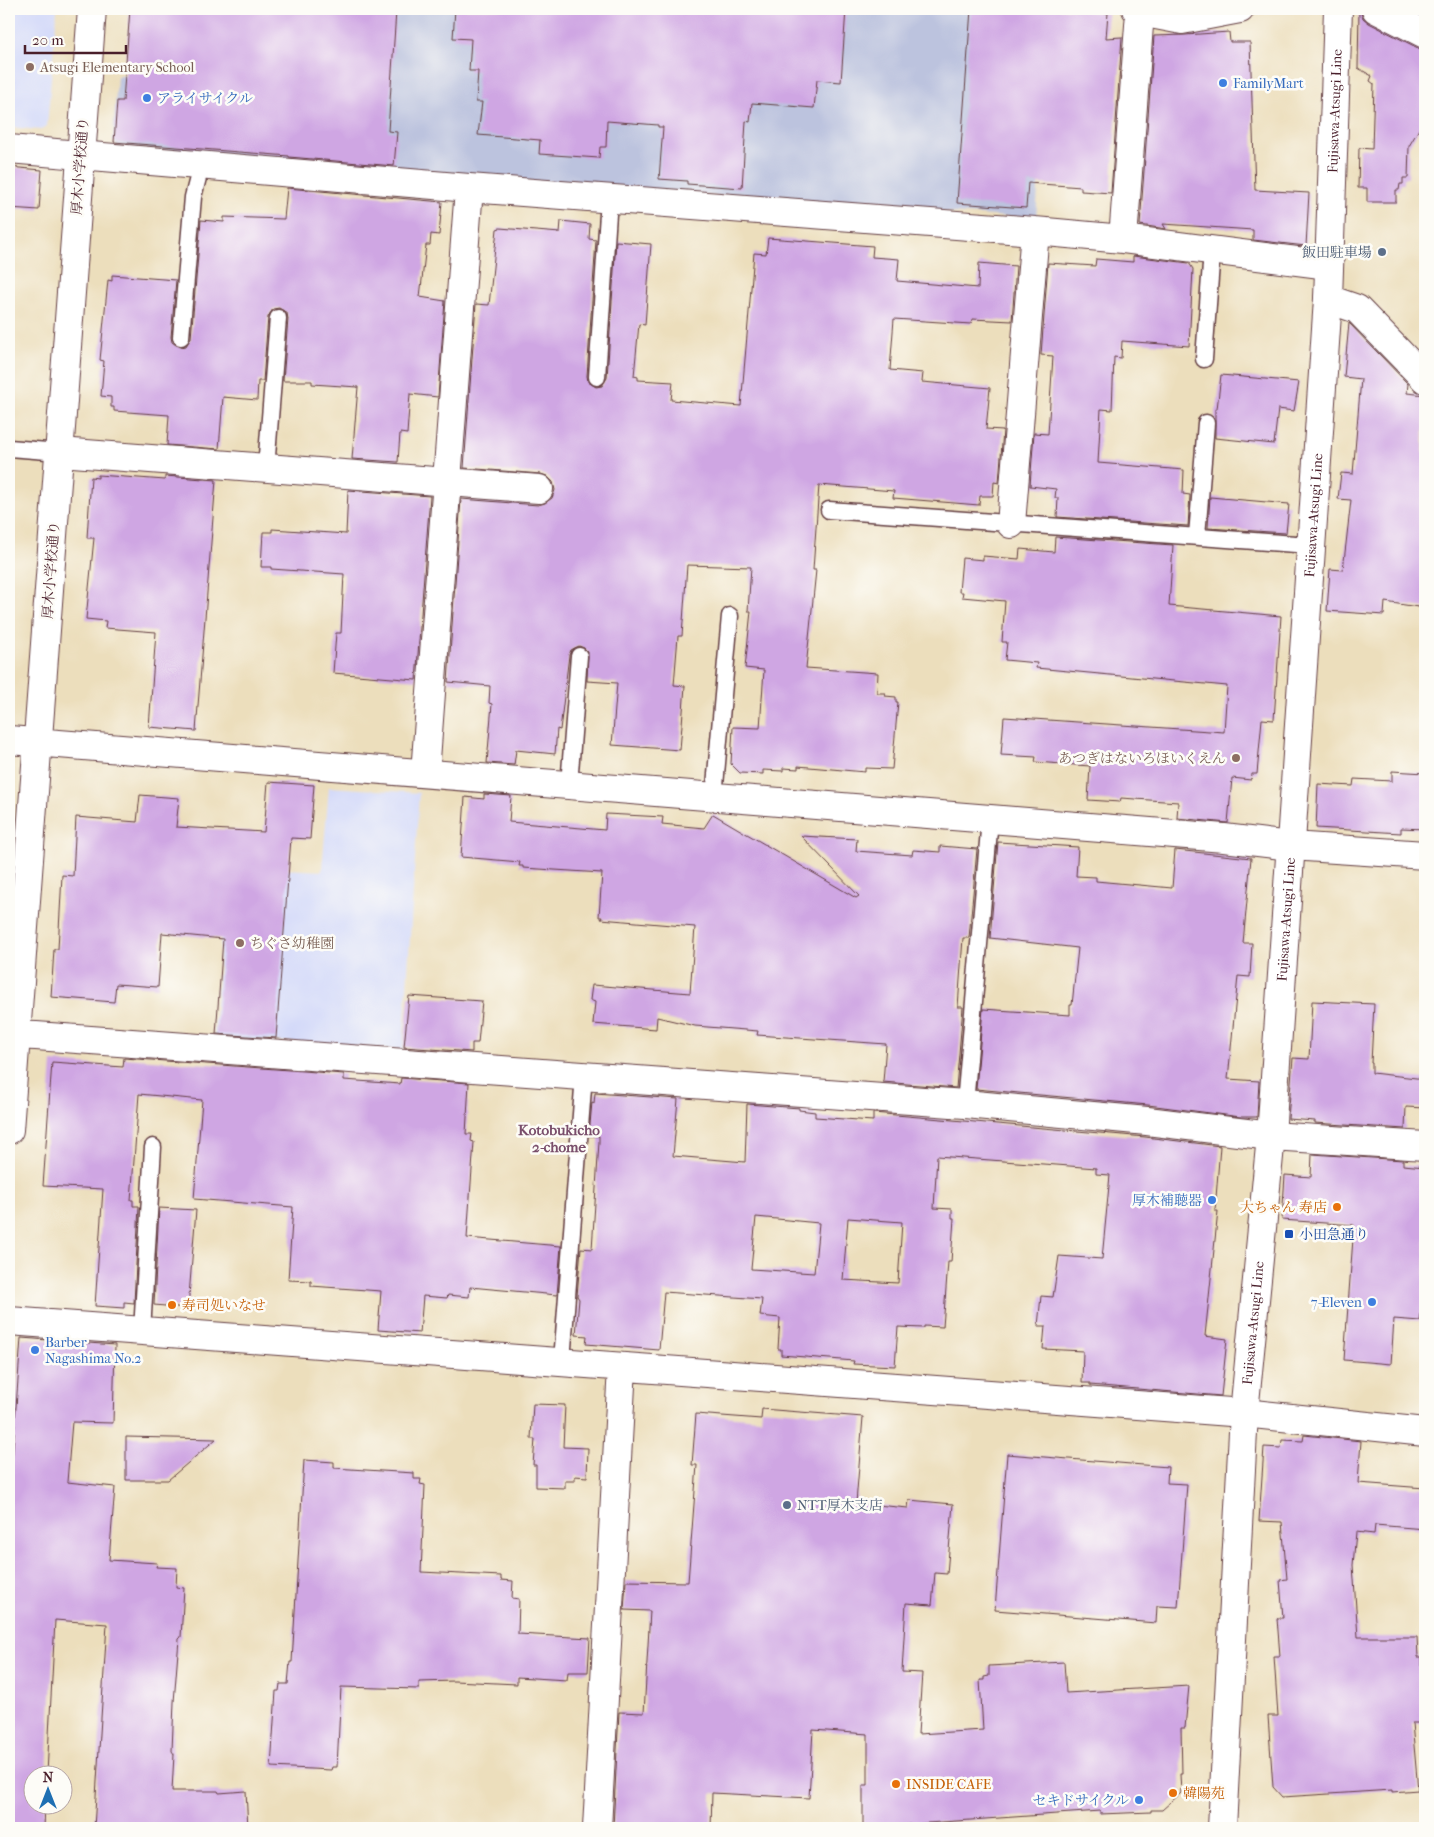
<svg xmlns="http://www.w3.org/2000/svg" width="1434" height="1837" font-family="'IM FELL French Canon','Noto Serif JP',serif">
<rect width="100%" height="100%" fill="#fdfcf7"/>
<filter id="ink" filterUnits="userSpaceOnUse"><feTurbulence type="fractalNoise" baseFrequency=".02" numOctaves="2"/><feDisplacementMap in="SourceGraphic" scale="10" xChannelSelector="R" yChannelSelector="G"/><feConvolveMatrix kernelMatrix="1 2 1 2 8 2 1 2 1" color-interpolation-filters="sRGB"/></filter>
<filter id="wash" filterUnits="userSpaceOnUse"><feTurbulence type="fractalNoise" baseFrequency=".0096" numOctaves="4" result="noise"/><feDisplacementMap in="SourceGraphic" scale="20" xChannelSelector="R" yChannelSelector="G"/><feGaussianBlur stdDeviation="1.12" result="paint"/><feColorMatrix in="noise" values="0 0 0 0 0 0 0 0 0 0 0 0 0 0 0 0 0 1.4 0 .05"/><feComposite in="paint" operator="in"/></filter>
<g filter="url(#wash)">
<rect width="100%" height="100%" fill="#ecdebc"/>
<path fill="#d3d9f9" d="M 9,9 L 57,9 L 47,126 L 41,130 L 9,127 Z
M 329,787 L 419,793 L 403,1050 L 214,1037 L 226,866 L 322,871 Z"/>
<path fill="#bcc3de" d="M 198,9 L 1050,9 L 1036,219 L 467,178 L 117,146 L 113,139 L 117,76 L 191,76 Z"/>
<g id="blocks">
<path fill="#cfa6e3" fill-rule="evenodd" d="M 130,9 L 388,9 L 388,11 L 396,11 L 388,131 L 397,132 L 394,166 L 289,157 L 289,156 L 114,142 L 117,101 L 123,101 Z
M 455,9 L 846,9 L 841,82 L 817,80 L 814,108 L 752,103 L 750,122 L 746,121 L 742,188 L 687,184 L 687,181 L 659,179 L 663,127 L 658,127 L 658,125 L 607,121 L 606,147 L 600,147 L 599,158 L 539,154 L 540,140 L 478,135 L 482,102 L 476,102 L 478,71 L 469,71 L 471,39 L 453,38 Z
M 971,9 L 1083,9 L 1083,11 L 1108,13 L 1106,38 L 1122,37 L 1111,193 L 1081,191 L 1081,187 L 1028,183 L 1026,208 L 957,203 Z
M 1359,9 L 1363,18 L 1369,23 L 1418,48 L 1425,50 L 1425,119 L 1409,146 L 1408,178 L 1403,178 L 1403,184 L 1400,184 L 1399,190 L 1396,190 L 1396,202 L 1367,202 L 1367,188 L 1358,188 L 1359,148 L 1372,149 L 1374,84 L 1370,81 L 1372,76 L 1358,68 Z
M 1410,9 L 1425,9 L 1425,17 Z
M 1229,32 L 1230,42 L 1250,42 L 1255,190 L 1309,193 L 1306,246 L 1253,240 L 1253,230 L 1163,224 L 1166,229 L 1140,225 L 1154,36 L 1185,35 Z
M 9,167 L 42,170 L 39,210 L 9,208 Z
M 287,188 L 442,202 L 439,235 L 431,234 L 430,245 L 426,245 L 420,297 L 445,301 L 438,397 L 410,394 L 407,434 L 400,433 L 398,462 L 352,459 L 358,387 L 312,384 L 312,381 L 283,381 L 288,319 L 287,313 L 279,308 L 273,309 L 268,317 L 263,381 L 258,381 L 257,400 L 223,397 L 219,449 L 167,445 L 169,415 L 114,411 L 114,407 L 111,407 L 111,397 L 101,396 L 104,361 L 100,360 L 108,280 L 112,281 L 112,275 L 176,280 L 171,337 L 172,342 L 176,345 L 181,347 L 186,346 L 191,338 L 201,220 L 224,222 L 224,217 L 284,219 Z
M 561,221 L 590,224 L 589,239 L 596,240 L 587,376 L 588,382 L 596,387 L 602,386 L 607,378 L 616,241 L 651,244 L 645,325 L 639,324 L 634,376 L 638,377 L 638,380 L 673,382 L 671,400 L 741,406 L 754,253 L 766,254 L 768,238 L 873,246 L 872,257 L 899,259 L 897,281 L 978,288 L 979,263 L 1016,266 L 1012,321 L 972,319 L 971,324 L 894,319 L 890,370 L 923,373 L 922,382 L 990,388 L 986,429 L 1003,430 L 999,483 L 994,482 L 993,496 L 980,496 L 979,505 L 893,498 L 894,491 L 819,485 L 813,570 L 816,570 L 806,668 L 878,673 L 877,693 L 886,693 L 885,696 L 896,697 L 896,702 L 898,702 L 892,769 L 865,768 L 865,772 L 798,766 L 798,769 L 783,768 L 783,771 L 763,770 L 763,774 L 740,773 L 731,764 L 733,727 L 760,728 L 764,670 L 745,668 L 751,611 L 748,611 L 751,567 L 687,565 L 682,636 L 678,636 L 674,685 L 685,686 L 680,750 L 612,745 L 617,683 L 587,681 L 588,652 L 584,648 L 579,646 L 571,650 L 569,655 L 560,730 L 557,729 L 555,754 L 516,750 L 514,765 L 487,763 L 492,704 L 489,703 L 490,686 L 448,682 L 461,499 L 538,505 L 545,503 L 552,498 L 555,490 L 553,482 L 547,476 L 541,474 L 464,468 L 476,304 L 489,305 L 497,229 L 500,228 L 560,233 Z
M 1133,256 L 1189,263 L 1193,269 L 1189,346 L 1122,341 L 1121,358 L 1114,357 L 1112,410 L 1101,409 L 1098,463 L 1184,470 L 1183,494 L 1190,495 L 1188,526 L 1057,517 L 1058,498 L 1055,498 L 1056,489 L 1030,486 L 1034,433 L 1048,434 L 1053,356 L 1041,355 L 1048,263 L 1095,266 L 1096,259 L 1133,262 Z
M 1349,323 L 1408,384 L 1407,393 L 1425,395 L 1423,453 L 1425,454 L 1425,608 L 1385,602 L 1384,615 L 1327,611 L 1330,569 L 1343,570 L 1351,500 L 1338,499 L 1341,473 L 1353,474 L 1361,379 L 1344,377 Z
M 1221,375 L 1299,382 L 1294,411 L 1278,409 L 1274,444 L 1215,438 L 1215,409 L 1217,409 Z
M 98,475 L 165,480 L 165,476 L 216,480 L 196,731 L 149,727 L 156,632 L 105,628 L 106,621 L 86,619 L 94,538 L 87,538 L 91,477 L 98,478 Z
M 348,490 L 430,496 L 416,680 L 333,673 L 336,633 L 341,633 L 344,574 L 271,569 L 271,567 L 261,567 L 263,532 L 272,532 L 272,529 L 346,534 Z
M 1210,497 L 1289,504 L 1286,533 L 1208,528 Z
M 1055,537 L 1173,545 L 1169,606 L 1281,616 L 1274,720 L 1262,719 L 1257,774 L 1252,774 L 1251,780 L 1232,778 L 1228,823 L 1177,818 L 1178,802 L 1121,798 L 1120,802 L 1088,800 L 1090,766 L 1035,762 L 1036,757 L 1001,755 L 1004,717 L 1224,732 L 1227,686 L 1036,668 L 1037,663 L 1005,660 L 1007,642 L 1002,642 L 1005,601 L 962,597 L 963,592 L 959,592 L 962,558 L 983,560 L 983,556 L 1019,559 L 1020,549 L 1054,552 Z
M 1392,771 L 1425,773 L 1425,829 L 1401,828 L 1401,833 L 1316,828 L 1318,784 L 1353,786 L 1354,779 L 1392,781 Z
M 268,782 L 314,785 L 310,839 L 291,838 L 276,1038 L 216,1034 L 223,939 L 162,933 L 158,987 L 116,984 L 114,1002 L 51,997 L 54,949 L 58,949 L 62,875 L 73,876 L 76,817 L 137,822 L 140,795 L 179,798 L 176,827 L 264,832 Z
M 484,794 L 511,796 L 509,822 L 605,830 L 606,814 L 663,817 L 662,824 L 704,828 L 713,814 L 856,898 L 859,896 L 801,836 L 857,839 L 856,851 L 912,855 L 913,850 L 940,852 L 940,846 L 977,849 L 969,938 L 963,938 L 958,1007 L 963,1007 L 956,1088 L 883,1082 L 886,1044 L 757,1035 L 758,1031 L 695,1026 L 657,1017 L 656,1029 L 593,1024 L 595,1002 L 590,1000 L 592,985 L 690,993 L 695,927 L 601,919 L 602,917 L 599,917 L 602,873 L 523,868 L 523,866 L 519,866 L 520,862 L 461,857 L 465,797 L 484,799 Z
M 998,842 L 1078,847 L 1076,876 L 1096,877 L 1096,881 L 1172,888 L 1175,850 L 1251,858 L 1243,943 L 1252,943 L 1250,977 L 1238,976 L 1228,1079 L 1259,1081 L 1257,1117 L 1241,1117 L 1148,1105 L 976,1089 L 983,1009 L 1070,1015 L 1070,1005 L 1072,1005 L 1078,948 L 990,938 Z
M 409,996 L 482,1001 L 478,1043 L 472,1043 L 472,1052 L 404,1047 Z
M 1312,1001 L 1374,1004 L 1371,1063 L 1372,1063 L 1372,1073 L 1425,1079 L 1425,1108 L 1406,1107 L 1405,1129 L 1315,1123 L 1315,1121 L 1288,1119 L 1293,1058 L 1309,1059 Z
M 124,1058 L 344,1074 L 344,1080 L 400,1084 L 401,1078 L 469,1083 L 466,1134 L 472,1134 L 471,1141 L 474,1142 L 467,1238 L 561,1246 L 557,1295 L 470,1287 L 469,1297 L 448,1295 L 447,1298 L 423,1296 L 420,1333 L 378,1330 L 381,1291 L 311,1286 L 311,1281 L 288,1280 L 293,1207 L 194,1199 L 202,1100 L 139,1094 L 131,1200 L 133,1200 L 133,1206 L 139,1206 L 134,1303 L 124,1302 L 124,1308 L 95,1306 L 103,1189 L 43,1186 L 52,1062 L 123,1067 Z
M 595,1093 L 678,1099 L 673,1156 L 745,1162 L 747,1104 L 799,1108 L 799,1110 L 815,1112 L 815,1117 L 873,1121 L 873,1113 L 1145,1137 L 1220,1146 L 1215,1211 L 1218,1211 L 1205,1336 L 1227,1339 L 1221,1396 L 1090,1385 L 1090,1383 L 1082,1383 L 1083,1351 L 1043,1349 L 1045,1326 L 1038,1326 L 1041,1296 L 1053,1297 L 1059,1256 L 1102,1259 L 1110,1175 L 1096,1174 L 1096,1168 L 937,1156 L 934,1208 L 952,1209 L 952,1218 L 954,1218 L 951,1262 L 948,1262 L 943,1327 L 924,1326 L 924,1328 L 898,1327 L 895,1366 L 853,1364 L 854,1361 L 781,1355 L 781,1349 L 778,1349 L 780,1318 L 760,1316 L 762,1299 L 664,1292 L 659,1350 L 586,1344 L 587,1336 L 576,1335 L 579,1299 L 577,1296 L 581,1248 L 592,1249 L 599,1142 L 599,1136 L 589,1136 L 592,1102 L 594,1103 ZM 756,1217 L 819,1223 L 814,1273 L 751,1269 ZM 848,1218 L 902,1222 L 898,1283 L 843,1280 Z
M 1312,1154 L 1403,1160 L 1403,1165 L 1425,1167 L 1425,1314 L 1421,1313 L 1420,1321 L 1394,1319 L 1391,1364 L 1344,1360 L 1354,1225 L 1282,1220 L 1285,1175 L 1311,1177 Z
M 159,1208 L 196,1210 L 188,1308 L 154,1305 Z
M 21,1338 L 115,1345 L 113,1423 L 72,1422 L 67,1482 L 115,1487 L 109,1560 L 157,1563 L 156,1567 L 177,1568 L 176,1587 L 184,1588 L 181,1637 L 179,1639 L 174,1702 L 172,1751 L 174,1754 L 172,1791 L 218,1791 L 219,1793 L 246,1791 L 248,1828 L 94,1828 L 107,1624 L 55,1620 L 47,1774 L 32,1774 L 32,1804 L 45,1804 L 44,1828 L 9,1828 L 9,1505 Z
M 533,1404 L 565,1405 L 563,1447 L 588,1448 L 587,1477 L 575,1476 L 575,1481 L 565,1481 L 565,1488 L 536,1487 L 536,1465 L 533,1465 L 535,1439 L 531,1439 Z
M 762,1409 L 863,1417 L 856,1503 L 908,1508 L 909,1500 L 953,1504 L 947,1574 L 935,1573 L 932,1605 L 906,1603 L 902,1672 L 922,1673 L 918,1734 L 983,1730 L 980,1680 L 984,1680 L 984,1677 L 989,1676 L 989,1666 L 1064,1662 L 1066,1693 L 1189,1686 L 1185,1728 L 1181,1728 L 1182,1774 L 1180,1774 L 1181,1793 L 1162,1810 L 1151,1810 L 1151,1812 L 1100,1814 L 1100,1811 L 899,1825 L 896,1828 L 863,1828 L 863,1785 L 868,1785 L 868,1734 L 813,1730 L 809,1798 L 712,1793 L 711,1828 L 613,1828 L 619,1712 L 644,1713 L 650,1611 L 624,1610 L 626,1581 L 688,1582 L 697,1465 L 692,1465 L 696,1414 L 761,1419 Z
M 1304,1435 L 1361,1441 L 1358,1483 L 1425,1488 L 1425,1529 L 1375,1525 L 1374,1534 L 1356,1532 L 1353,1565 L 1358,1637 L 1417,1637 L 1418,1657 L 1422,1657 L 1422,1723 L 1412,1723 L 1418,1790 L 1392,1792 L 1392,1790 L 1282,1797 L 1273,1787 L 1268,1716 L 1278,1716 L 1274,1656 L 1280,1656 L 1277,1618 L 1283,1618 L 1280,1580 L 1287,1579 L 1282,1522 L 1259,1521 L 1264,1447 L 1281,1448 L 1282,1440 L 1303,1441 Z
M 126,1437 L 216,1439 L 168,1480 L 126,1480 Z
M 1007,1454 L 1168,1467 L 1167,1483 L 1187,1484 L 1178,1607 L 1157,1606 L 1156,1623 L 995,1610 Z
M 304,1460 L 334,1462 L 334,1468 L 414,1473 L 414,1479 L 421,1479 L 420,1484 L 425,1485 L 421,1572 L 501,1576 L 501,1580 L 513,1581 L 512,1598 L 519,1599 L 518,1634 L 590,1638 L 588,1672 L 568,1672 L 567,1680 L 517,1677 L 517,1684 L 454,1681 L 419,1682 L 419,1689 L 341,1687 L 337,1767 L 332,1767 L 331,1770 L 271,1767 L 276,1691 L 279,1691 L 280,1684 L 288,1684 L 290,1662 L 292,1662 Z"/>
</g>
</g>
<g filter="url(#ink)">
<use href="#blocks" fill-opacity="0" stroke="#623c41" stroke-width="1"/>
<g fill="none" stroke-linecap="round" stroke-linejoin="round">
<defs>
<path id="lane" d="M 181,337 L 193,197 L 201,166
M 1204,359 L 1212,250
M 597,377 L 609,199
M 9,448 L 60,452
M 266,468 L 278,318
M 829,510 L 1310,545
M 1197,536 L 1206,423
M 569,785 L 579,656
M 714,797 L 730,616
M 965,1104 L 990,819
M 142,1331 L 153,1147
M 562,1361 L 584,1075"/>
<path id="street" d="M 1136,9 L 1140,12 L 1182,20 L 1240,9
M 1376,9 L 1425,34
M 9,149 L 469,188 L 1035,231 L 1123,239 L 1329,265
M 1123,239 L 1140,12
M 1328,299 L 1357,309 L 1425,379
M 60,452 L 539,489
M 1011,524 L 1035,231
M 425,773 L 469,188
M 1291,846 L 1425,855
M 9,1035 L 36,1036 L 965,1104 L 1147,1121 L 1271,1136 L 1425,1146
M 9,1321 L 1244,1413 L 1425,1432
M 597,1828 L 622,1367"/>
<path id="secondary" d="M 9,740 L 990,819 L 1224,838 L 1291,846
M 9,1130 L 92,9"/>
<g id="primary">
<path id="s1" d="M 1222,1828 L 1244,1413 L 1271,1136 L 1328,299 L 1338,9"/>
</g>
</defs>
<use href="#lane" stroke="#623c41" stroke-width="19"/>
<use href="#street" stroke="#623c41" stroke-width="30"/>
<use href="#secondary" stroke="#623c41" stroke-width="30"/>
<use href="#primary" stroke="#623c41" stroke-width="30"/>
<use href="#lane" stroke="#fff" stroke-width="16"/>
<use href="#street" stroke="#fff" stroke-width="28"/>
<use href="#secondary" stroke="#fff" stroke-width="28"/>
<use href="#primary" stroke="#fff" stroke-width="28"/>
</g>
</g>
<g fill="#8d6e63" stroke="#fdfcf7" stroke-width="2">
<circle cx="30" cy="67" r="5"/>
<circle cx="1236" cy="758" r="5"/>
<circle cx="240" cy="943" r="5"/>
</g>
<g fill="#3f7fe0" stroke="#fdfcf7" stroke-width="2">
<circle cx="1223" cy="83" r="5"/>
<circle cx="147" cy="98" r="5"/>
<circle cx="1212" cy="1200" r="5"/>
<circle cx="1372" cy="1302" r="5"/>
<circle cx="35" cy="1350" r="5"/>
<circle cx="1139" cy="1800" r="5"/>
</g>
<g fill="#5c6f8a" stroke="#fdfcf7" stroke-width="2">
<circle cx="1382" cy="252" r="5"/>
<circle cx="787" cy="1505" r="5"/>
</g>
<g fill="#e8710a" stroke="#fdfcf7" stroke-width="2">
<circle cx="1337" cy="1207" r="5"/>
<circle cx="172" cy="1305" r="5"/>
<circle cx="896" cy="1784" r="5"/>
<circle cx="1173" cy="1793" r="5"/>
</g>
<rect fill="#1a4fb4" stroke="#fdfcf7" stroke-width="2" x="1284" y="1229" width="10" height="10" rx="2.5"/>
<g text-anchor="middle" dominant-baseline="central" stroke-width="5" stroke-linejoin="round" paint-order="stroke">
<g font-size="14" fill="#785e54" stroke="#fdfcf7" text-anchor="start">
<text x="40" y="67">Atsugi Elementary School</text>
<text x="1226" y="758" text-anchor="end">あつぎはないろほいくえん</text>
<text x="250" y="943">ちぐさ幼稚園</text>
</g>
<g font-size="14" fill="#366cbe" stroke="#fdfcf7" text-anchor="start">
<text x="1233" y="83">FamilyMart</text>
<text x="157" y="98">アライサイクル</text>
<text x="1202" y="1200" text-anchor="end">厚木補聴器</text>
<text x="1362" y="1302" text-anchor="end">7-Eleven</text>
<text x="45" y="1342">Barber<tspan x="45" dy="16">Nagashima No.2</tspan></text>
<text x="1129" y="1800" text-anchor="end">セキドサイクル</text>
</g>
<g font-size="14" fill="#4a1f2b" stroke="#fdfcf7">
<text stroke="none"><textPath href="#s1" startOffset="1721">Fujisawa-Atsugi Line</textPath></text>
<text transform="translate(80 166) rotate(-86)">厚木小学校通り</text>
<text stroke="none"><textPath href="#s1" startOffset="1316">Fujisawa-Atsugi Line</textPath></text>
<text transform="translate(51 570) rotate(-86)">厚木小学校通り</text>
<text stroke="none"><textPath href="#s1" startOffset="911">Fujisawa-Atsugi Line</textPath></text>
<text stroke="none"><textPath href="#s1" startOffset="506">Fujisawa-Atsugi Line</textPath></text>
</g>
<g font-size="14" fill="#4e5e75" stroke="#fdfcf7" text-anchor="end">
<text x="1372" y="252">飯田駐車場</text>
<text x="797" y="1505" text-anchor="start">NTT厚木支店</text>
</g>
<g font-size="14" fill="#c56008" stroke="#fdfcf7" text-anchor="start">
<text x="1327" y="1207" text-anchor="end">大ちゃん 寿店</text>
<text x="182" y="1305">寿司処いなせ</text>
<text x="906" y="1784">INSIDE CAFE</text>
<text x="1183" y="1793">韓陽苑</text>
</g>
<g font-size="14" fill="#164399" stroke="#fdfcf7" text-anchor="start">
<text x="1299" y="1234">小田急通り</text>
</g>
<g font-size="15" font-weight="bold" fill="#794e6b" stroke="#fdfcf7">
<text x="559" y="1130">Kotobukicho<tspan x="559" dy="17">2-chome</tspan></text>
</g>
</g>
<rect width="1434" height="1837" fill="none" stroke="#fdfcf7" stroke-width="30"/>
<g transform="translate(48 1790)"><circle r="24" fill="#fdfcf7" stroke="#b5a4a5"/>
<path d="M0-4L9 19L0 12L-9 19Z" fill="#1f6fb2"/>
<text y="-8" font-size="14" font-weight="bold" text-anchor="middle" fill="#4a1f2b">N</text>
</g>
<path d="M25 45v8h101v-8" fill="none" stroke="#4a1f2b" stroke-width="2.5"/>
<text x="32" y="45" font-size="15" fill="#4a1f2b" stroke="#fdfcf7" stroke-width="4" paint-order="stroke">20 m</text>
</svg>
